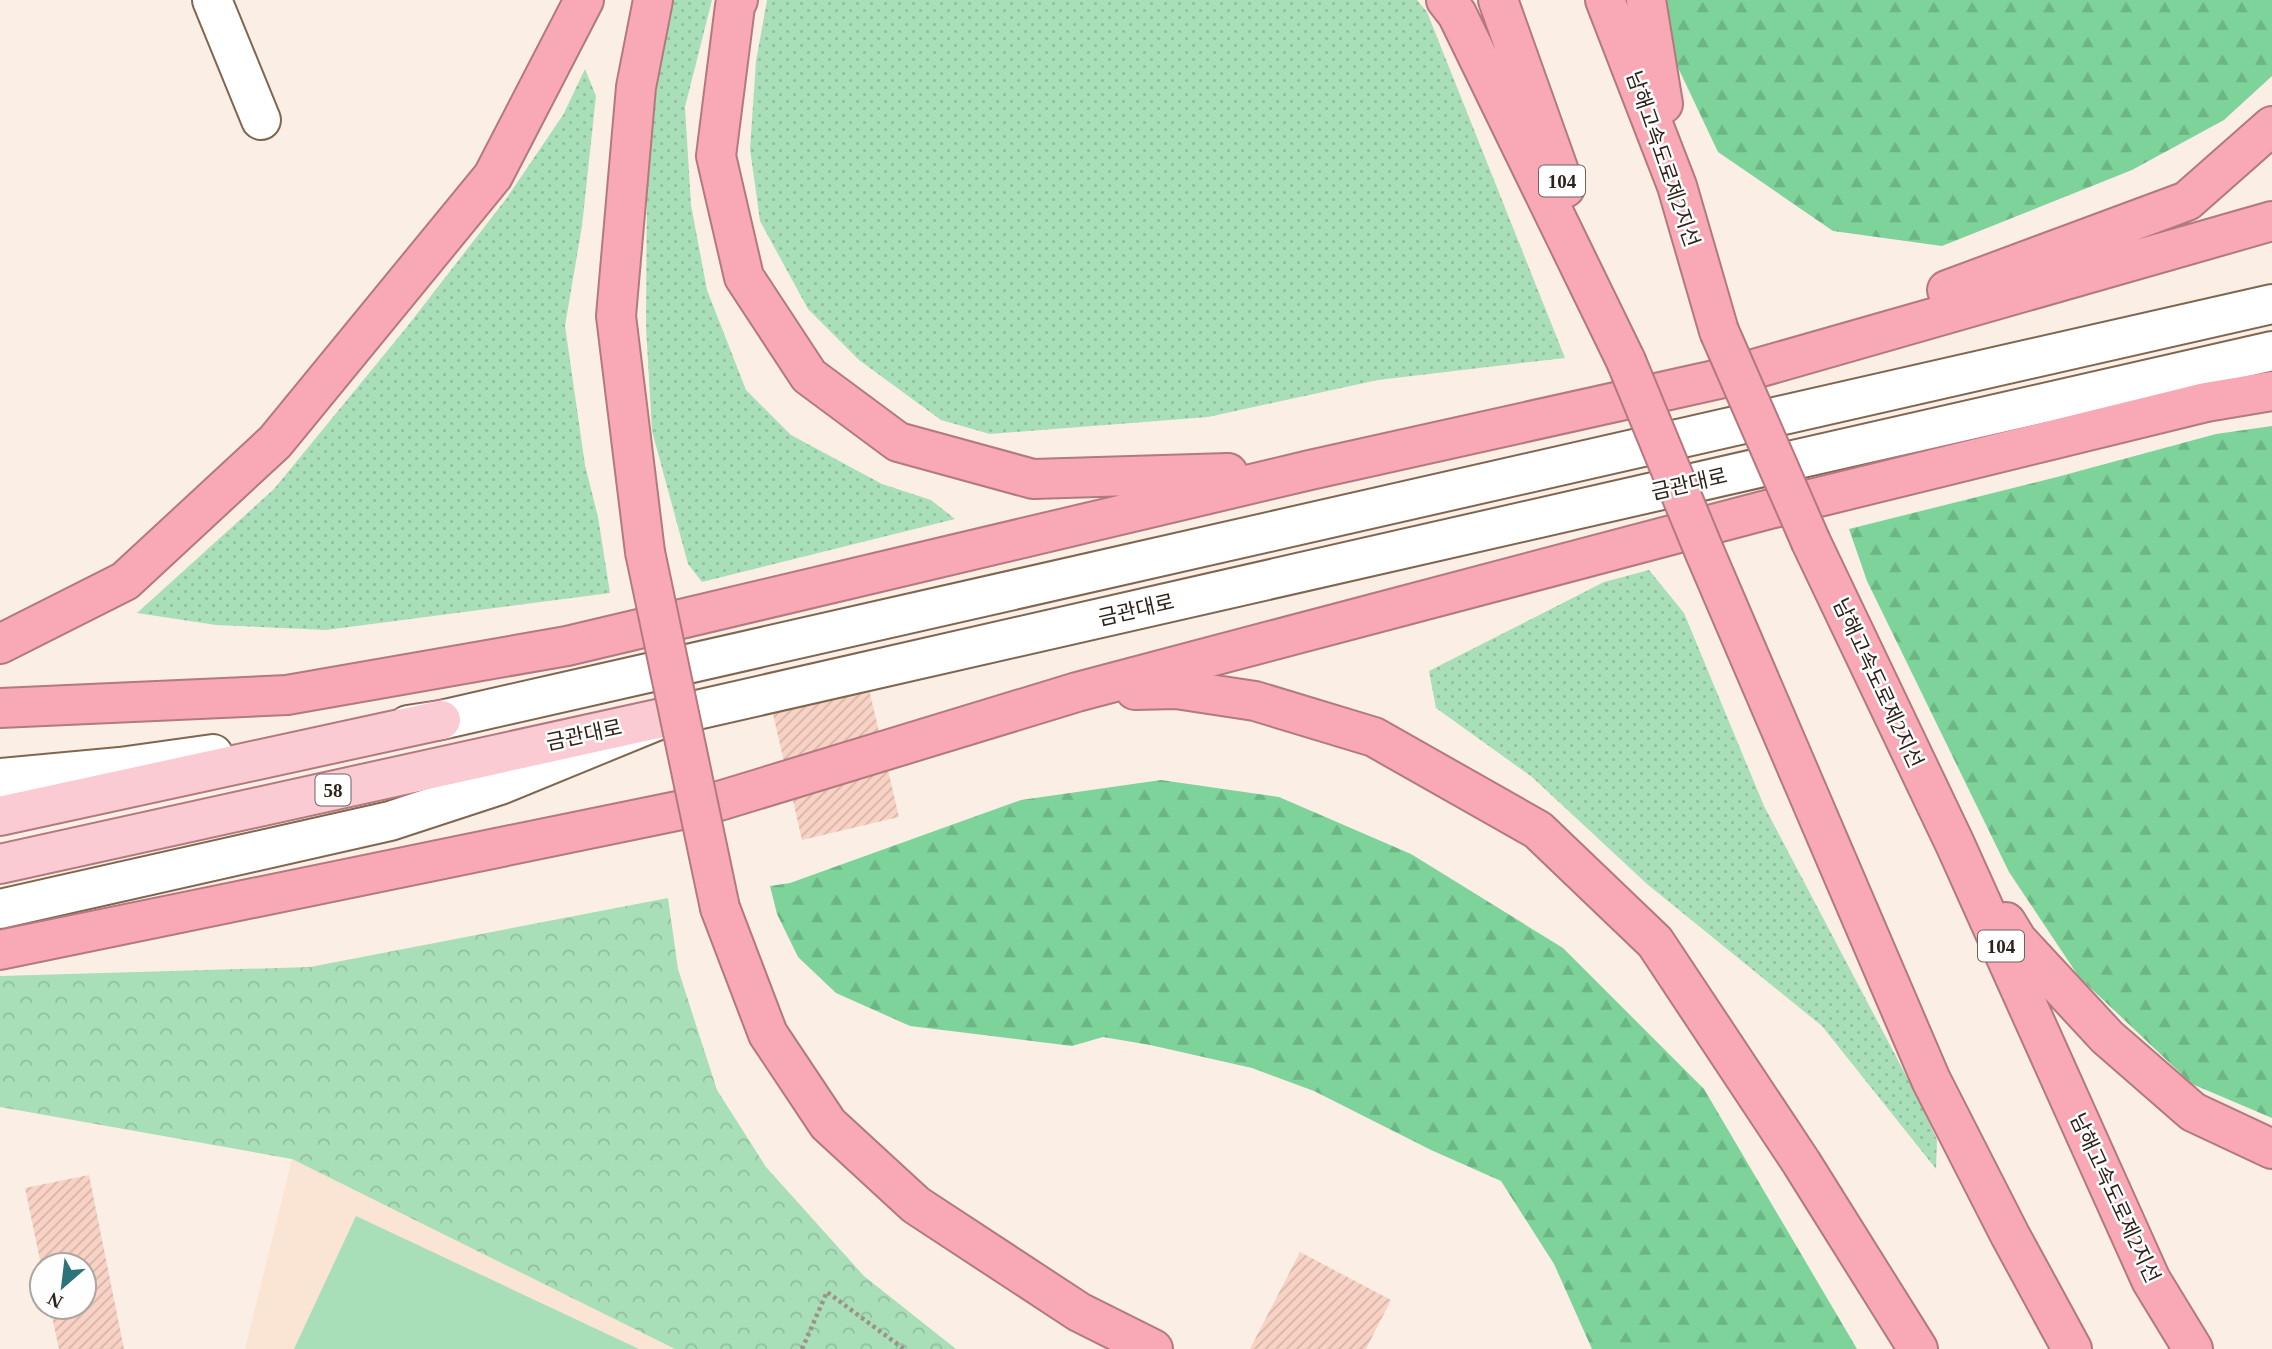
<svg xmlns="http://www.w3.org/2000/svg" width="2272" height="1349" font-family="'Times New Roman','Noto Sans KR',serif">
<defs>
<pattern id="grass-dots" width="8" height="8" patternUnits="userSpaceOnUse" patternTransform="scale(1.75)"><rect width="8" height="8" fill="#a8dfb8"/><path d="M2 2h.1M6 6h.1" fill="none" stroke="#91bf9e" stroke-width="1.8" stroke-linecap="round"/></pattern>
<pattern id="forest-firs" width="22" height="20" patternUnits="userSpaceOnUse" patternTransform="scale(1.75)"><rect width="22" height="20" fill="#7dd39a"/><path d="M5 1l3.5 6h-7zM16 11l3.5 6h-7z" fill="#6cb584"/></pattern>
<pattern id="park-crowns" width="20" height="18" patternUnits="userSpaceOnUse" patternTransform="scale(1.75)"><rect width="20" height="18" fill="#a8dfb8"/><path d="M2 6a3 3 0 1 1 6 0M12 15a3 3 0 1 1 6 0" fill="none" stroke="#91bf9e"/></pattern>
<pattern id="building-hatch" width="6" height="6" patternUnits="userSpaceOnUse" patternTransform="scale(1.75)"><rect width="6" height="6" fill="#f8d2c4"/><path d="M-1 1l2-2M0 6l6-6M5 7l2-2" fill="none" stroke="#d5b4a8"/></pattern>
</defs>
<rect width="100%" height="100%" fill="#fbefe5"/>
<path fill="#fae4d3" d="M 292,1159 L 675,1349 L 245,1349 Z"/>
<path fill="url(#grass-dots)" d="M 674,0 L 712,0 L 685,107 L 691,205 L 707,290 L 746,390 L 791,435 L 882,484 L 931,500 L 955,519 L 702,582 L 688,564 L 652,431 L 646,327 L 647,173 L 662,41 Z
M 767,0 L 1417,0 L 1427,12 L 1565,358 L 1378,380 L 1208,417 L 990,434 L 941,420 L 859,360 L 808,309 L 760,221 L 750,149 L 756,61 Z
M 585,69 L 596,96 L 582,226 L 565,326 L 585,465 L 598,517 L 610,593 L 326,630 L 216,625 L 137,613 L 274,489 L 406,328 L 506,199 L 563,115 Z
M 1649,570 L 1684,613 L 1764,806 L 1920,1102 L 1937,1140 L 1936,1169 L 1822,1026 L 1647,884 L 1532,777 L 1436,708 L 1429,671 L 1604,582 Z"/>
<path fill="url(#forest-firs)" d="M 1646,0 L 2272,0 L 2272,76 L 2224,120 L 2132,170 L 1942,246 L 1833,231 L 1718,152 Z
M 2272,426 L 2272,1118 L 2192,1084 L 2079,977 L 2009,872 L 1867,581 L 1849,529 L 2057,477 L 2216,434 Z
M 1161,780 L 1279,797 L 1411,854 L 1563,948 L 1704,1089 L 1857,1349 L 1592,1349 L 1554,1264 L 1501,1181 L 1431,1150 L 1314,1091 L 1252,1068 L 1150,1045 L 1103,1037 L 1072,1046 L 910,1026 L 836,993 L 798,957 L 777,914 L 770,886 L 790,883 L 1021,800 Z"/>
<path fill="url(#park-crowns)" d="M 668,898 L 678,969 L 717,1090 L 766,1167 L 864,1276 L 956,1349 L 675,1349 L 292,1159 L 0,1107 L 0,976 L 310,967 Z"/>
<path fill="#a8dfb8" d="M 356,1216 L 639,1349 L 294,1349 Z"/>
<path fill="url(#building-hatch)" d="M 869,689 L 899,817 L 802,840 L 772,710 Z
M 89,1175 L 124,1349 L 59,1349 L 50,1307 L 84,1307 L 84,1265 L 41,1265 L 25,1188 Z
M 1300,1252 L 1391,1300 L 1366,1349 L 1250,1349 Z"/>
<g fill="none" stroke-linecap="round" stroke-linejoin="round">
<defs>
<path id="street" d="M 212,0 L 261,120"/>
<path id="secondary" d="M 408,725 L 441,720 L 2272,304
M 0,778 L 120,767 L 213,754
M 0,909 L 390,821 L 500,785 L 666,717 L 2272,351"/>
<path id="primary" d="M 0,816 L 441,720
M 0,864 L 666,717"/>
<path id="highway" d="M 738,0 L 735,6 L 716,156 L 744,277 L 809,376 L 898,442 L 1033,479 L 1228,473
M 1446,0 L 1457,14 L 1626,361
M 1498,0 L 1565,188
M 1605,0 L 1677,186 L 1719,331
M 1646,0 L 1663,104
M 1947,290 L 2187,201 L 2272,126
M 1811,542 L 1955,844 L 2151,1280 L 2193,1349
M 645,552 L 616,316 L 636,87 L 653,0
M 1705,553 L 1931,1080 L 2010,1235 L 2072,1349
M 0,644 L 125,581 L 275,442 L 493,176 L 584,0
M 1135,690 L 1176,689 L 1255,701 L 1374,737 L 1538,830 L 1655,942 L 1801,1162 L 1918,1349
M 0,708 L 287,695 L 567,646 L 1310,470 L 1719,379 L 2272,221
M 720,908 L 768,1034 L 828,1124 L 916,1205 L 1079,1312 L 1153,1349
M 2006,922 L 2017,940 L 2107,1037 L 2193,1112 L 2272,1149
M 0,950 L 706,805 L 1077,692 L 1770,509 L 2206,402 L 2272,391"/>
</defs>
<use href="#street" stroke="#7f6651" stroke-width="42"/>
<use href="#secondary" stroke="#7f6651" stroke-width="42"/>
<use href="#primary" stroke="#b2797f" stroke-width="42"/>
<use href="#highway" stroke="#b2797f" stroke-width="42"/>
<path stroke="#9d9288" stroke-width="4.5" stroke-dasharray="3.5 3.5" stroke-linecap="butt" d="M 802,1349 L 827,1292 L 904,1349"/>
<use href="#street" stroke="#fff" stroke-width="38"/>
<use href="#secondary" stroke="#fff" stroke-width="38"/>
<use href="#primary" stroke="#fbcbd3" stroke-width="38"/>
<use href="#highway" stroke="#f9a8b5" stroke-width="38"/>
<defs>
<path id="highway-bridge" d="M 1719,331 L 1811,542
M 1626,361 L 1705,553
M 645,552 L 720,908"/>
</defs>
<use href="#highway-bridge" stroke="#b2797f" stroke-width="42" stroke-linecap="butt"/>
<use href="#highway-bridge" stroke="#f9a8b5" stroke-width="38"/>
</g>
<g text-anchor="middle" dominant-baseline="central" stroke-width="5" stroke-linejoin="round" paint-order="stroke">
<g fill="#fefefe" stroke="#6c655e" stroke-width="2">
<rect x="1539" y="165.5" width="46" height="31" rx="5"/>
<rect x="315.5" y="774.5" width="35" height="31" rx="5"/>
<rect x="1978" y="930.5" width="46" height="31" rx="5"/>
</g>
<g font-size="19" font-weight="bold" fill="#2e231a">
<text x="1562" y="181">104</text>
<text x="333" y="790">58</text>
<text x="2001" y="946">104</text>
</g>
<g font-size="21" fill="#2e231a" stroke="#fefefe">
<text transform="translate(1663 159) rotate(71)">남해고속도로제2지선</text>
<text transform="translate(1689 484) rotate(-13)">금관대로</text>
<text transform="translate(1136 610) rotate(-13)">금관대로</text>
<text transform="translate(1878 683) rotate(65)">남해고속도로제2지선</text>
<text transform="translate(584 735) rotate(-12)">금관대로</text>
<text transform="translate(2115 1198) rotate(65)">남해고속도로제2지선</text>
</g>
</g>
<g transform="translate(63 1286) rotate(208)"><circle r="33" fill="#fefefe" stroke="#aba6a3" stroke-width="2"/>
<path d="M0-5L12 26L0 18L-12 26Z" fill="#2b7579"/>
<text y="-10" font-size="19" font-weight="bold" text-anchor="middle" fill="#2e231a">N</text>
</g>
</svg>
